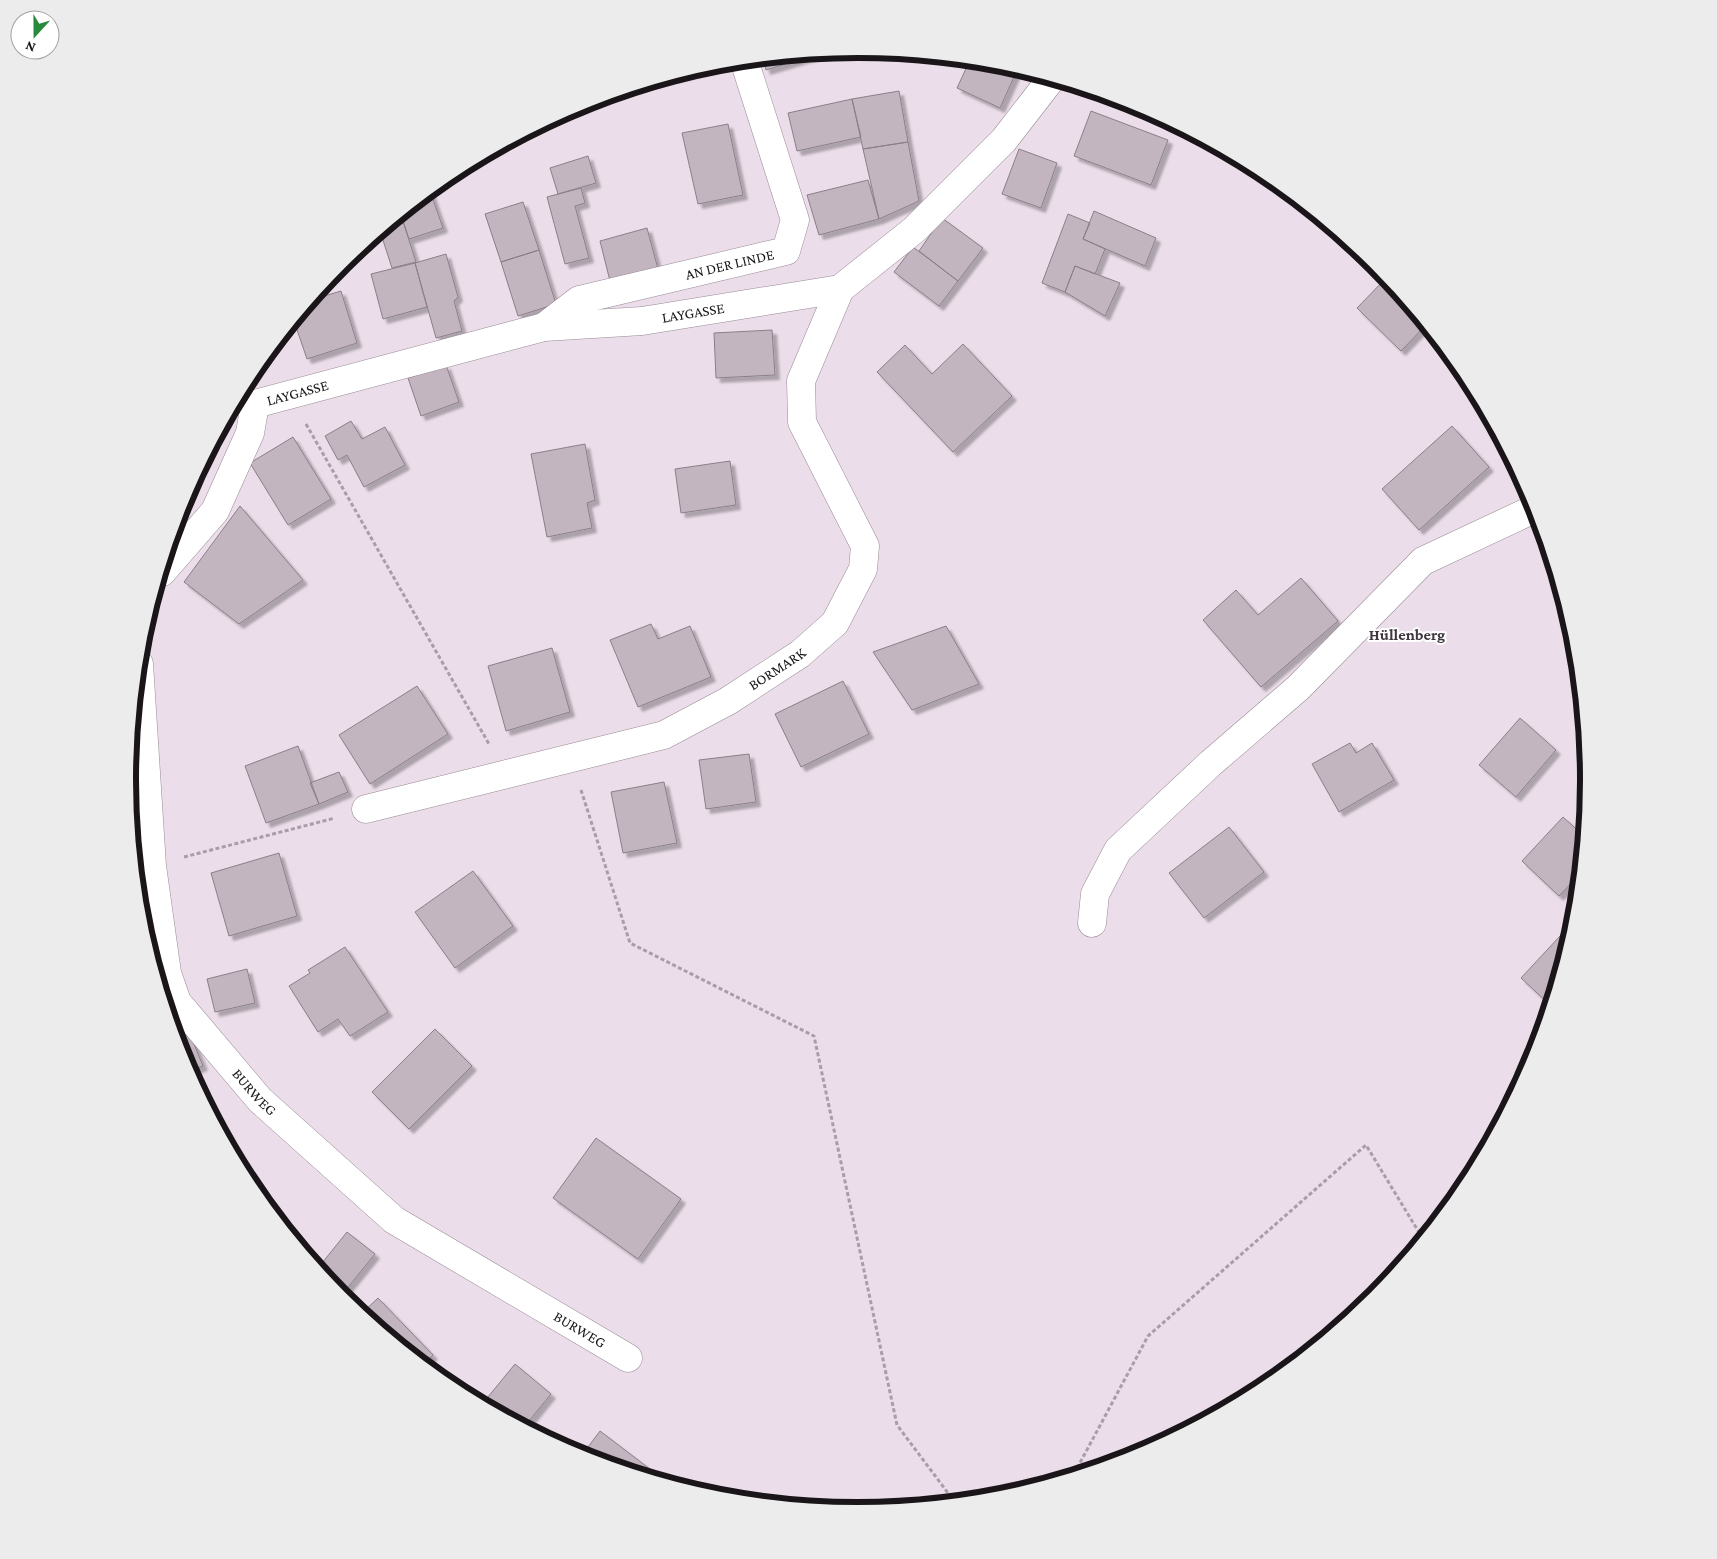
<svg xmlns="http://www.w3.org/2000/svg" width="1717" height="1559" font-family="'Crimson Pro',serif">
<defs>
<filter id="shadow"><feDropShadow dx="4.5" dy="4.5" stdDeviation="1" flood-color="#0004"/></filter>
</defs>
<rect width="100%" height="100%" fill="#ebdde9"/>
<path fill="#c2b5c0" stroke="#8b7f89" filter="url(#shadow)" d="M 816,53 L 816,55 L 766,70 L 763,58 Z
M 970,60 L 1001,63 L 1018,68 L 1000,108 L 957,88 Z
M 717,63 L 718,66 L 673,78 L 672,76 Z
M 899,91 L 908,142 L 863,149 L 852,99 Z
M 852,99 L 861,137 L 797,151 L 788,113 Z
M 1091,111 L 1168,140 L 1151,185 L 1074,156 Z
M 728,124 L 743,195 L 698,204 L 682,133 Z
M 908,142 L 919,201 L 879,219 L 863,149 Z
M 1019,149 L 1057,163 L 1041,208 L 1002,194 Z
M 588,156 L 596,183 L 558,194 L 550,168 Z
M 868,180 L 879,219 L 819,235 L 807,195 Z
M 581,188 L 585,203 L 575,206 L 589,258 L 565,264 L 547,197 Z
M 430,191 L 443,228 L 409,239 L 401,215 Z
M 523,202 L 539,250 L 501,262 L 485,214 Z
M 1094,211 L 1156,238 L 1145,266 L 1083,239 Z
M 1068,214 L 1090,223 L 1083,239 L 1105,249 L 1095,274 L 1075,266 L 1065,292 L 1042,283 Z
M 401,215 L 416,262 L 392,268 L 380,231 Z
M 942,218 L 983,248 L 958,281 L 919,251 Z
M 647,228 L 658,269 L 610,281 L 600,241 Z
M 913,247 L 958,281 L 939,306 L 894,272 Z
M 539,250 L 556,304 L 518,316 L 501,262 Z
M 446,254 L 458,297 L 454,301 L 462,331 L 436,338 L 415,263 Z
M 415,263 L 427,307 L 383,319 L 371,274 Z
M 1075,266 L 1120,283 L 1105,316 L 1065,292 Z
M 1387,277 L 1426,325 L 1401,351 L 1357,308 Z
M 341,291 L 357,343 L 307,359 L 294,321 L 311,300 Z
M 772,330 L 775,375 L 716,378 L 714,333 Z
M 963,344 L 1012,396 L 953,452 L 877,372 L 905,345 L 932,374 Z
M 446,365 L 459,402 L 421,416 L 408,378 Z
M 351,421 L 362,439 L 385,427 L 405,465 L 364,487 L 347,455 L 338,460 L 325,436 Z
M 1452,426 L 1489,467 L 1419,530 L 1382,489 Z
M 293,437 L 331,499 L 288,525 L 250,463 Z
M 585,444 L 595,500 L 587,503 L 592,528 L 547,537 L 531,454 Z
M 730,461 L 736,505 L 681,513 L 675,469 Z
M 240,506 L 303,580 L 239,624 L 184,582 Z
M 1301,578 L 1338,621 L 1261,687 L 1203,620 L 1236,590 L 1258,615 Z
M 651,624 L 658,639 L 690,626 L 711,677 L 638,707 L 610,640 Z
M 946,626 L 979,684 L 912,710 L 873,652 Z
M 552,648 L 570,712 L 506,731 L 488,666 Z
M 843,681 L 869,734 L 801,767 L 775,714 Z
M 417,686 L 448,734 L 370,784 L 339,735 Z
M 1520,718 L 1556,750 L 1516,797 L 1479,765 Z
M 1350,743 L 1356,753 L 1372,743 L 1394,780 L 1339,812 L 1312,764 Z
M 298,746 L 319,804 L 266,823 L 245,766 Z
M 749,754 L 756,802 L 706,809 L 699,760 Z
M 339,772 L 348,792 L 319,804 L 310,783 Z
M 664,782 L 677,843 L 623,853 L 611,792 Z
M 1563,817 L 1584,836 L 1580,874 L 1559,896 L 1522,861 Z
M 1229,827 L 1264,872 L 1204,918 L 1169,873 Z
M 279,853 L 297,916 L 229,936 L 211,873 Z
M 136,862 L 140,862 L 140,906 Z
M 473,871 L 513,926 L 455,968 L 415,912 Z
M 1573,922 L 1575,923 L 1550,1005 L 1521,978 Z
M 345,947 L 388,1012 L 350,1036 L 338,1019 L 318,1032 L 289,986 L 310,973 L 308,970 Z
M 247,969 L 255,1003 L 215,1012 L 207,979 Z
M 435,1029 L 472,1066 L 409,1129 L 372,1092 Z
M 190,1034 L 203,1066 L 190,1071 L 177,1039 Z
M 596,1138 L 681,1199 L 638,1259 L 553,1198 Z
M 347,1232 L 375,1254 L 341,1296 L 318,1268 Z
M 378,1298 L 433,1355 L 424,1364 L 362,1313 Z
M 515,1364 L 551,1394 L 525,1426 L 483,1403 Z
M 600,1431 L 667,1482 L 582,1455 Z"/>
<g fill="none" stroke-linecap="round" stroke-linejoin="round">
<defs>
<g id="minor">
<path id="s1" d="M 544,327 L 579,300 L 786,251 L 795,220 L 744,60"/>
<path id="s2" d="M 255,404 L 544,327 L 642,321 L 840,289 L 914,230 L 1004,140 L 1052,78"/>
<path d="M 162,572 L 215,511 L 250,433 L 255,404"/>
<path id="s3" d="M 139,664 L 152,866 L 167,973 L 177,1002 L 260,1100 L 394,1220 L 628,1358"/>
<path id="s4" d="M 366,809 L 664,735 L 728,701 L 800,654 L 835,623 L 863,569 L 865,546 L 802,422 L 801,381 L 840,289"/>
<path d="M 1092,923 L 1095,894 L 1118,850 L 1211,763 L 1298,688 L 1423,561 L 1536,508"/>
</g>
</defs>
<use href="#minor" stroke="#978b95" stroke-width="29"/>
<path stroke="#a89ea7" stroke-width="3" stroke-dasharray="4 2.5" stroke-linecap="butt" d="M 306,424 L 489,744
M 581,790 L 630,943 L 814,1036 L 897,1425 L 954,1501
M 184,857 L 335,818
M 1074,1474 L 1148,1336 L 1366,1145 L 1423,1239"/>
<use href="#minor" stroke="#fff" stroke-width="28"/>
</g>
<g text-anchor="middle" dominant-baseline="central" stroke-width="4" stroke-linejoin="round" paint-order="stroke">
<g font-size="15" fill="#191519" stroke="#fff">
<text stroke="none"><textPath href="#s1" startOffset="199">AN DER LINDE</textPath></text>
<text stroke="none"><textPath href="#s2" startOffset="449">LAYGASSE</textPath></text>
<text stroke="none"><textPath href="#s2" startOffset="44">LAYGASSE</textPath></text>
<text stroke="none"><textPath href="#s4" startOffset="438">BORMARK</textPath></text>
<text stroke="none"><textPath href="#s3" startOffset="460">BURWEG</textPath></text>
<text stroke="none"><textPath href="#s3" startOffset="865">BURWEG</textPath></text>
</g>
<g font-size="16" font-weight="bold" fill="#413740" stroke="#fff">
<text x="1407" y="634">Hüllenberg</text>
</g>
</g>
<path d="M0 0H1717V1559H0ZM136 780a722 722 0 1 1 1444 0a722 722 0 1 1-1444 0Z" fill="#edeced" fill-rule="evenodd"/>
<path fill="none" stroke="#191519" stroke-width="6" d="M136 780a722 722 0 1 1 1444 0a722 722 0 1 1-1444 0Z"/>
<g transform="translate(35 35) rotate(201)"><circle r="24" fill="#ffffff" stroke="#a3a1a3"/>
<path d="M0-4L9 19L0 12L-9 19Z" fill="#29893c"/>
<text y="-8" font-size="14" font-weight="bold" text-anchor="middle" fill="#191519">N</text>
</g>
</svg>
